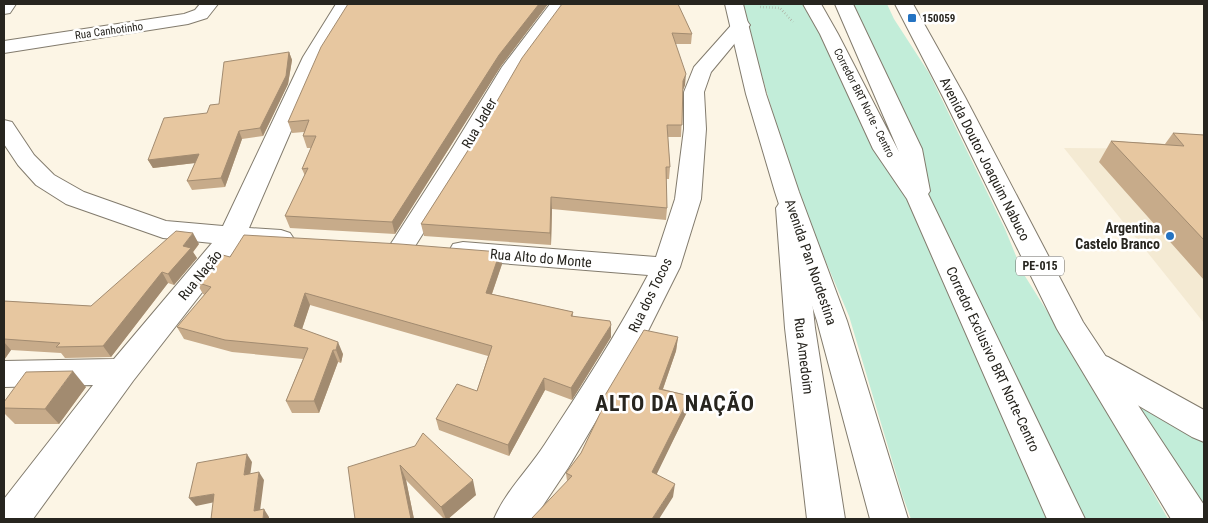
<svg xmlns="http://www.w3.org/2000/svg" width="1208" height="523" font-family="'Roboto Condensed',sans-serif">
<rect width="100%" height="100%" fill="#fcf5e5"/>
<path fill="#f4ead3" d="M 1064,148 L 1204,149 L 1204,323 Z"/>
<path fill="#c2edd9" d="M 741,4 L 807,4 L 910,200 L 997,395 L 1049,519 L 911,519 L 903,497 L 849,316 L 806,215 L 789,168 Z
M 851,4 L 887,4 L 894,19 L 929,73 L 1005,229 L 1023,273 L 1084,370 L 1168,519 L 1078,519 L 1045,448 L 919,199 Z
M 1097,366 L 1151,398 L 1204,427 L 1204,519 L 1198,519 Z"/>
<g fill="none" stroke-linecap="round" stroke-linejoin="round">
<defs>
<path id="minor" d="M 4,4 L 16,4 L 10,13 L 4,14 Z
M 200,4 L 218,4 L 207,18 L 188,24 L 4,53 L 4,41 L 184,14 L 195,10 Z
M 336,4 L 354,4 L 323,57 L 249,228 L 281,230 L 290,233 L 294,239 L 290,245 L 281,248 L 239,245 L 133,381 L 33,519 L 4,519 L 4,499 L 93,385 L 4,387 L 4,361 L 114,359 L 212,243 L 163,238 L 66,204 L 36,185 L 18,165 L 4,144 L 4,120 L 12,122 L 34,155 L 54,175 L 84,192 L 166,221 L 223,226 L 303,57 Z
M 550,4 L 568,4 L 521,68 L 474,152 L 412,251 L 403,254 L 394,251 L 390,245 L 394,239 L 450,152 L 502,67 Z
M 803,4 L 821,4 L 838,34 L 899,152 L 835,4 L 853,4 L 922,149 L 930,191 L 928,194 L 1085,519 L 1047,519 L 907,199 L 873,149 L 820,34 Z
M 741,20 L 747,21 L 750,25 L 711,72 L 704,92 L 706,129 L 701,199 L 680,267 L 640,347 L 568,468 L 534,519 L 494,519 C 505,492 529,469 545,444 C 581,389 617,334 648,275 L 463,260 L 453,258 L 449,251 L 453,244 L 463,242 L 656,257 L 675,199 L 684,129 L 684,92 L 694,67 L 735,21 Z
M 1097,353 L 1108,357 L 1204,410 L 1204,442 L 1192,437 L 1086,375 L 1081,366 L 1086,357 Z"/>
<path id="major" d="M 789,200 L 798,202 L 802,208 L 815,328 L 845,519 L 807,519 L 785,328 L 776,208 L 780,202 Z"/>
<path id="highway" d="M 725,4 L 743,4 L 766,94 L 799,192 L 847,321 L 908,519 L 870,519 L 817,321 L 775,192 L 746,94 Z
M 895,4 L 913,4 L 965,97 L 1083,322 L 1204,505 L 1204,519 L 1171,519 L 1057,329 L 943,97 Z"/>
</defs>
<use href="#minor" stroke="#827b6d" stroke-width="2"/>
<use href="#major" stroke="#827b6d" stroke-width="2"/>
<use href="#highway" stroke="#827b6d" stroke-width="2"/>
<path stroke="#a9a498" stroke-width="2.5" stroke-dasharray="0.5 2.5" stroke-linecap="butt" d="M 760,7 L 780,8 L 793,22"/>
<use href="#minor" fill="#fff" fill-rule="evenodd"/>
<use href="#major" fill="#fff" fill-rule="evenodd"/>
<use href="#highway" fill="#fff" fill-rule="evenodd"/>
</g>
<path fill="#c7ab8a" d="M 348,4 L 548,4 L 501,66 L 395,234 L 290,228 L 285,216 L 305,176 L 302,169 L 311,148 L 307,148 L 303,136 L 304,132 L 292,133 L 288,122 Z
M 562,4 L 692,34 L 691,44 L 675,44 L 685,85 L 683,90 L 681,137 L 668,137 L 670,167 L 669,179 L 666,179 L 667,208 L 666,220 L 552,209 L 551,245 L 424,236 L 421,224 Z
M 289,52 L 292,60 L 288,84 L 263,136 L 242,139 L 225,187 L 192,190 L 187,181 L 195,163 L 153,168 L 148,160 L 207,113 Z
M 1173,133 L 1204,135 L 1204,280 L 1099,162 L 1111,141 L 1165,144 Z
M 199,244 L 193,252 L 197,258 L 174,285 L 168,283 L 111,357 L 65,358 L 61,353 L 11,350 L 4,360 L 4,301 L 91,306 Z
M 230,257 L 502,264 L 492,294 L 573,312 L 573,316 L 611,337 L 572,400 L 545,390 L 509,456 L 439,430 L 436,419 L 477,391 L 488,356 L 310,305 L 302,329 L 343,354 L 341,363 L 338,362 L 319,413 L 292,413 L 286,401 L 303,359 L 232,352 L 184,339 L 177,327 L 205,295 L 203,294 L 196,282 Z
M 678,337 L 676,351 L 663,389 L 690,396 L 688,410 L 656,474 L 673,497 L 567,481 L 566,473 L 581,453 L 604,406 L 604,397 Z
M 86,387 L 59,424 L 15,424 L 4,413 L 4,408 Z
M 415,446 L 476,495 L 448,519 L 444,519 L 406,480 L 414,519 L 355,519 Z"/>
<path fill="#a28b70" d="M 539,4 L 548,4 L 501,66 L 395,234 L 392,222 L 499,55 Z
M 289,52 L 292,60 L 288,84 L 263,136 L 260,128 Z
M 686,74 L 685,85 L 682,92 L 683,81 Z
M 239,131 L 242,139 L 225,187 L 221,178 Z
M 199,154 L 203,162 L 153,168 L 148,160 Z
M 551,197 L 552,209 L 551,245 L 550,233 Z
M 193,233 L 199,244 L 193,252 L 197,258 L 174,285 L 168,274 L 183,246 Z
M 500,252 L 502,264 L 488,305 L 486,293 Z
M 162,272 L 168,283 L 111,357 L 103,346 Z
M 305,293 L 310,305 L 299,338 L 294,326 Z
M 611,325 L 611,337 L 572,400 L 571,388 Z
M 678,337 L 676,351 L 658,403 L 659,389 Z
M 4,342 L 11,350 L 4,360 Z
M 338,342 L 343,354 L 341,363 L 336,350 Z
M 333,350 L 338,362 L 319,413 L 314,401 Z
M 73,371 L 86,387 L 59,424 L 45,409 Z
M 544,378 L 545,390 L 509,456 L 508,445 Z
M 690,396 L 688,410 L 651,486 L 652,472 Z
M 247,454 L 252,462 L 249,483 L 244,475 Z
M 400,465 L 406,480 L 414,519 L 411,519 Z
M 259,472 L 264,480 L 259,519 L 254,511 Z
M 473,480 L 476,495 L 448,519 L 446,519 L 441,507 Z
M 675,484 L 673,497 L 659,519 L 652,519 Z
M 214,494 L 220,501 L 196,506 L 189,498 Z
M 264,509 L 269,517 L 269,519 L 263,519 Z"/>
<path fill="#e7c7a0" stroke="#a28b70" d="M 348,4 L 539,4 L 499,55 L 392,222 L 285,216 L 308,168 L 302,169 L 316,136 L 303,136 L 309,120 L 288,122 L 321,47 Z
M 562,4 L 678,4 L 692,34 L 672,33 L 686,74 L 683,81 L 682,125 L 667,125 L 670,167 L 666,167 L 667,208 L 551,197 L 550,233 L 421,224 L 474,141 L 522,58 Z
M 289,52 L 286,76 L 260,128 L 239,131 L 221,178 L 187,181 L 199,154 L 148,160 L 164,118 L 207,113 L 210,105 L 219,104 L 224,62 Z
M 1173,133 L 1204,135 L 1204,240 L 1111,141 L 1184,146 Z
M 176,231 L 193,233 L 183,246 L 191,248 L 168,274 L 162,272 L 103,346 L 56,347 L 60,343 L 4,339 L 4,301 L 91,306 Z
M 244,235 L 400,244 L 500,252 L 486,293 L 573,312 L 571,316 L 610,321 L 611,325 L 571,388 L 544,378 L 508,445 L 436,419 L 457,384 L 477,391 L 492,346 L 305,293 L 294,326 L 338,342 L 336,350 L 333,350 L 314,401 L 286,401 L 308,348 L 225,340 L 177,327 L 211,287 L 196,282 L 219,254 L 230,257 Z
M 644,330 L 678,337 L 659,389 L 690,396 L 652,472 L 675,484 L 652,519 L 531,519 L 572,476 L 566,473 L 581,453 L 607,399 L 604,397 Z
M 73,371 L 45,409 L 4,408 L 4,402 L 26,372 Z
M 423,433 L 473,480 L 441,507 L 400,465 L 411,519 L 355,519 L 348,467 L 415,446 Z
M 247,454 L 244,475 L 259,472 L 254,511 L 264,509 L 263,519 L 211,519 L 214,494 L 189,498 L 197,463 Z"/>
<g fill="#2473c2" stroke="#fff" stroke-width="2">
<rect x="907" y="13" width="10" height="10" rx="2.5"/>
<circle cx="1170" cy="236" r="5"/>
</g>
<g text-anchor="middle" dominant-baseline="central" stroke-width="5" stroke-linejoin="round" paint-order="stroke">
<g font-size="11" font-weight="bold" fill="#27251f" stroke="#fff" text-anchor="start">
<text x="922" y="18">150059</text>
</g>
<g font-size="11" fill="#27251f" stroke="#fff">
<text transform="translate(109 31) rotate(-8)">Rua Canhotinho</text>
<text transform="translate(864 103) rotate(63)">Corredor BRT Norte - Centro</text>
</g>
<rect fill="#fff" stroke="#686662" stroke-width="1" x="1016" y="256.5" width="48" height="19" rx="4"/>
<g font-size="12" font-weight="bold" fill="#27251f">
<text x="1040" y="266">PE-015</text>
</g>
<g font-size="14" fill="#27251f" stroke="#fff">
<text transform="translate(479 123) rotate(-60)">Rua Jader</text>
<text transform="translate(985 159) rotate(63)">Avenida Doutor Joaquim Nabuco</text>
<text transform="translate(541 258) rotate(5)">Rua Alto do Monte</text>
<text transform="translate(811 262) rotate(71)">Avenida Pan Nordestina</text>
<text transform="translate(200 275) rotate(-51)">Rua Nação</text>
<text transform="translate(650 295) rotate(-64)">Rua dos Tocos</text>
<text transform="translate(804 356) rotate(83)">Rua Amedoim</text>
<text transform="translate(993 359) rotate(65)">Corredor Exclusivo BRT Norte-Centro</text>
</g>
<g font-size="14" font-weight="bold" fill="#27251f" stroke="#fff" text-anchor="end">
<text x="1160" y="228">Argentina<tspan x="1160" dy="16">Castelo Branco</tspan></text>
</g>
<g font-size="22" font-weight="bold" letter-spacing="1" fill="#27251f" stroke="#fff">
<text x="675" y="403">ALTO DA NAÇÃO</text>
</g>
</g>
<rect width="1208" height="523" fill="none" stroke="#27251f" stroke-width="10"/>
</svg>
